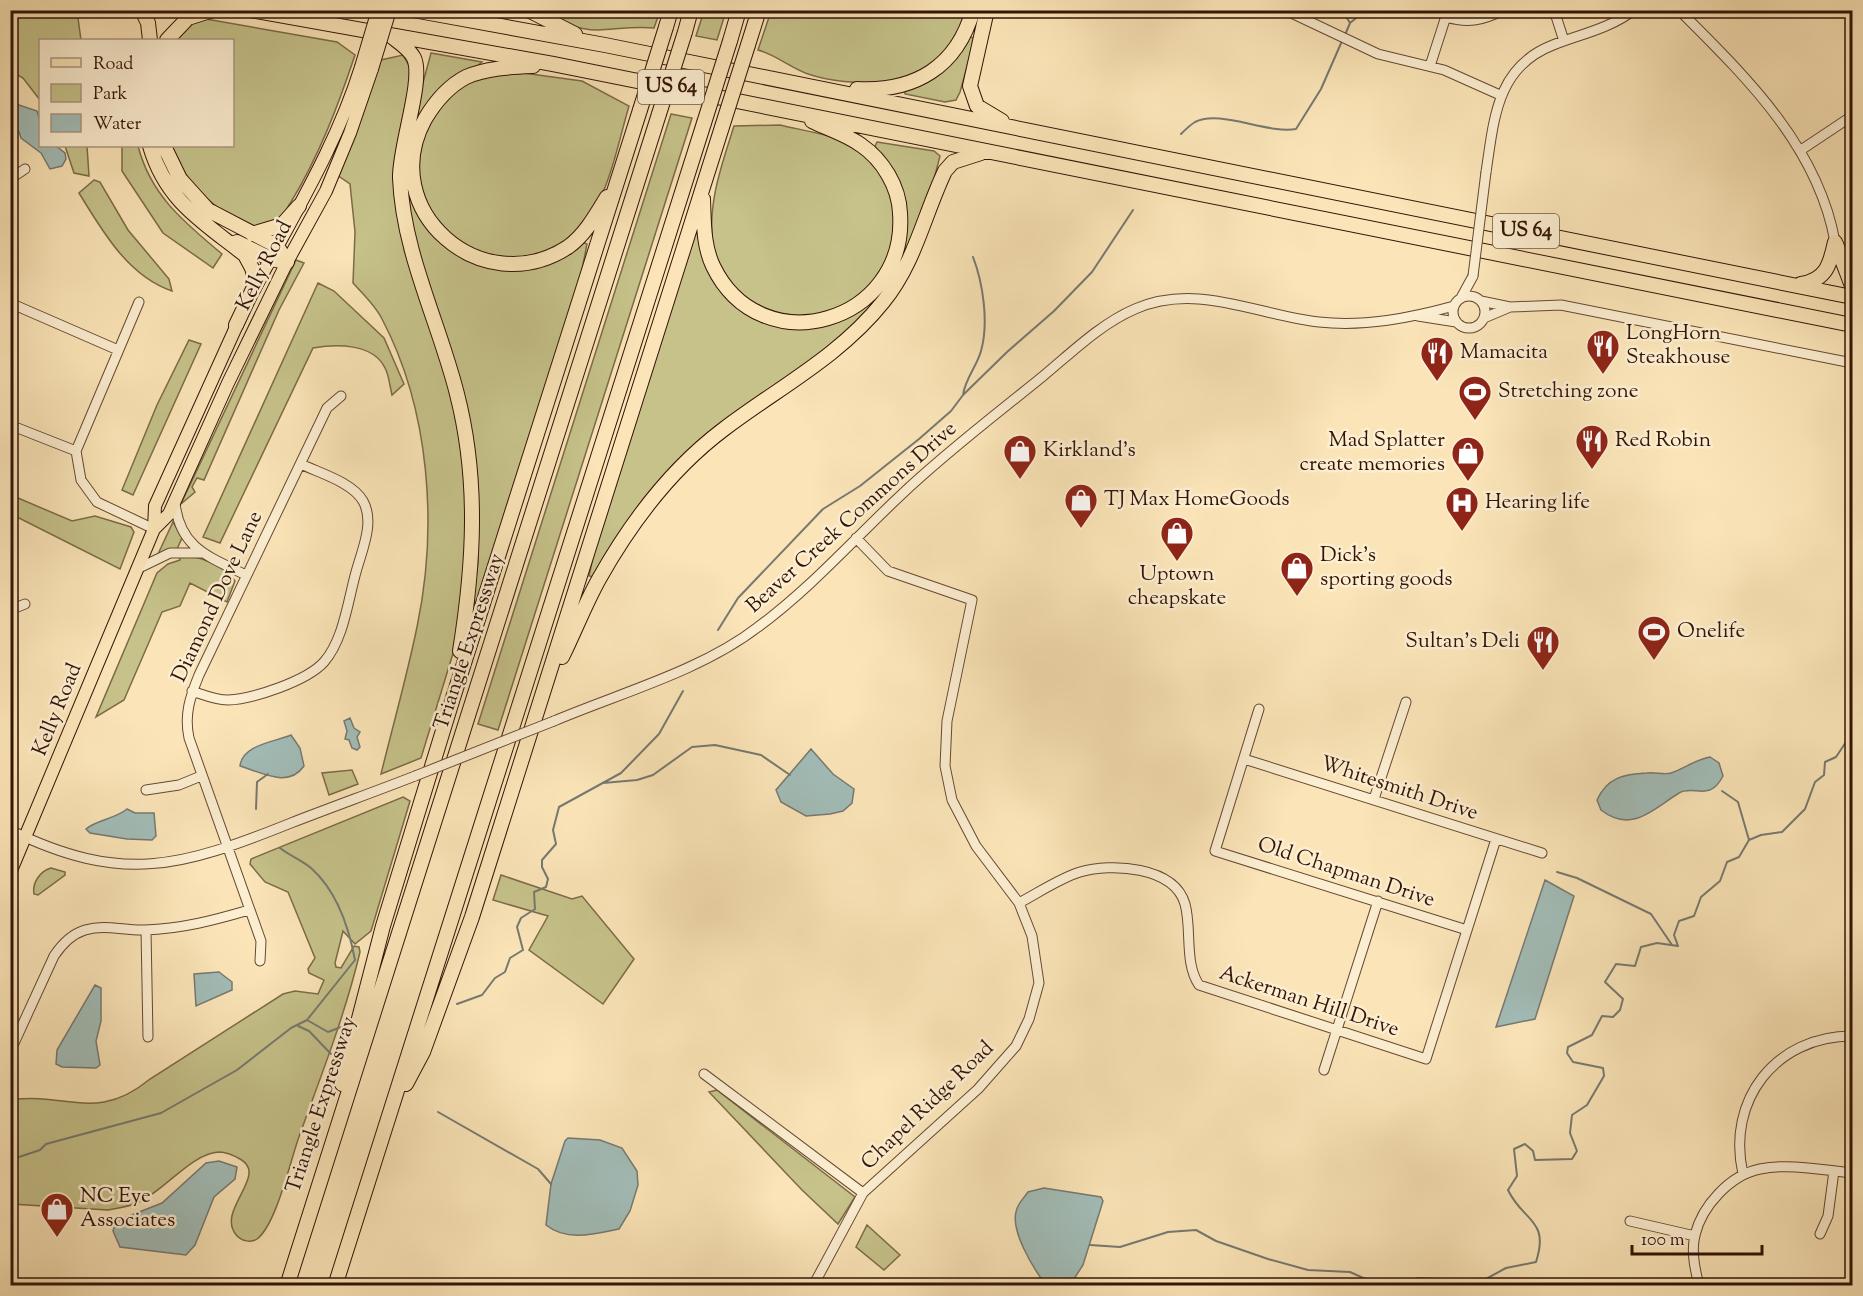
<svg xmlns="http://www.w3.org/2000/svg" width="1863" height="1296" font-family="'Sorts Mill Goudy',serif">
<rect width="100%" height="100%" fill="#fbe5b8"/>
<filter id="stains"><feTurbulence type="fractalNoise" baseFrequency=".00333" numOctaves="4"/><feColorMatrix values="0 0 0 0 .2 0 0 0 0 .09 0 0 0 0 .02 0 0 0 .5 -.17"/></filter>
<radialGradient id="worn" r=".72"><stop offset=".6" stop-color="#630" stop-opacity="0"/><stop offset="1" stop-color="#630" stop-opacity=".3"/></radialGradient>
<path fill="#c6c28a" stroke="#7c6a48" stroke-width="1.5" d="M 10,11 L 77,11 L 81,40 L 40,40 L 40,100 L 23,78 L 11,71 Z
M 536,11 L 660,11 L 654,28 C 635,26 618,29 598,30 C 576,30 555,20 536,11 Z
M 704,11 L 726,11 L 717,40 L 696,36 Z
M 771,11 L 968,11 C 962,23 958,37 951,48 C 923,89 850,88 808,74 C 791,68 776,55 758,50 Z
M 206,19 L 337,42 L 355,55 C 338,106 319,156 291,202 C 287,207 284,217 279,221 C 261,235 239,223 224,212 C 198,194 183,174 170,146 L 232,146 L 232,40 L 175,40 L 190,24 Z
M 970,37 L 975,38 L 960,92 L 956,100 L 945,102 L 905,94 L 905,91 C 935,81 954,64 970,37 Z
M 431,53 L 482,62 L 419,115 L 414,128 L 411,127 Z
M 403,55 L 412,71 L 398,141 L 395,172 L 451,391 L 459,430 L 467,489 L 468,538 L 458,637 L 421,758 L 381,774 C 393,725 407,676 417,627 C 438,527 430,410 382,319 C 376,306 363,294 353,283 L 355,232 L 350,184 L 337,175 L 381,60 Z
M 516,72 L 582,81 L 629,106 C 619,140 612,178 595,209 C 533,316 371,230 431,121 C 452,83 474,75 516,72 Z
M 671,114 L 692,118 L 498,730 L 478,724 Z
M 780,125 C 805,131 835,135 858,148 C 863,151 866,157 870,161 C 875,166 882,172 885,178 C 904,216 897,266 864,294 C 816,337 723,313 713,245 C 707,204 722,164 734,126 Z
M 877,142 L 934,151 L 940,156 L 932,187 L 903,262 L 900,261 C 914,217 901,182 875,146 Z
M 65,146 L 87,146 L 89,176 L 74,173 Z
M 122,146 L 138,146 C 151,196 184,222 222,254 L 213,268 L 163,233 L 122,171 Z
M 94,180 L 100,182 L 128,230 L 169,279 L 172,291 C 128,276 103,232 79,193 Z
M 411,195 C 430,247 481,281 538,266 C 553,262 568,250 582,242 L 587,244 L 580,280 L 478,603 L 473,602 L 478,562 L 477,488 L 416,245 L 407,196 Z
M 695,230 L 700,232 L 748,312 L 832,323 L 853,315 L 869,303 L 873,306 L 847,334 L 709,435 L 595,577 L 589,576 L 595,547 Z
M 296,260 L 304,263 L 279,310 L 204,480 L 197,478 L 192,487 L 195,492 L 181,504 Z
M 318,283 L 334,291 L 384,338 L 404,384 L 392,395 C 390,387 389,375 385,368 C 373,343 336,344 313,348 L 220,543 L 203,537 Z
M 189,340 L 201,344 L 133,495 L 122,490 L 157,405 Z
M 11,495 L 72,521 L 95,516 L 131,527 L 134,532 L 120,569 L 11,514 Z
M 173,522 L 182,538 L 177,549 L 158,554 Z
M 179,555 C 198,555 225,566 235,581 L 227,602 L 190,583 L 180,606 L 162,612 L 124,700 L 96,717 L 157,573 L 168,564 L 180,560 Z
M 352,770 L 358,784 L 329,795 L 322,773 Z
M 403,797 L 410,801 L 371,931 L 355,944 L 343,931 L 335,963 L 336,967 L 341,968 L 354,946 L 359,947 L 360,952 C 345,1015 322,1073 300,1134 C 291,1157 277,1224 257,1239 C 251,1243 242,1241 237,1236 C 214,1211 270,1175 240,1159 C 233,1155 227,1152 219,1152 C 192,1153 164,1191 139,1202 C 129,1207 118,1208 108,1210 L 11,1204 L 11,1100 C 67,1092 97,1123 150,1079 L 283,994 L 295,991 L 318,994 L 324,980 L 309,973 L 308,969 L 315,958 L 288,892 L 265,882 L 250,864 L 251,859 Z
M 51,868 L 65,872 L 65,875 L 38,895 L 34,894 C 32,883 40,871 51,868 Z
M 501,875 L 572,899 L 582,896 L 634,959 L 603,1004 L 529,950 L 548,916 L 493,900 Z
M 717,1090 L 855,1197 L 838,1224 L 802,1190 L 709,1092 Z
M 867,1225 L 900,1255 L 884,1270 L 856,1247 Z"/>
<path fill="#a2bdb8" stroke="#767971" stroke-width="1.5" d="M 11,97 L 19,105 L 37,111 L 40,121 L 40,146 L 56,146 L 65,153 L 66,159 L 62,166 L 50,169 L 41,153 L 21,138 L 19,132 L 11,124 Z
M 350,718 L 354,728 L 360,732 L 357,737 L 360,747 L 357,750 L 352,748 L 349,740 L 345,739 L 347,731 L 344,721 Z
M 291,735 L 300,748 L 304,766 C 288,789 261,772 240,766 C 242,745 274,742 291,735 Z
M 811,749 L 833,774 L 854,789 L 852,803 L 843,811 L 830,814 L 806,816 L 781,802 L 776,790 Z
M 1710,757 L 1719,763 L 1723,776 C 1709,803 1694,784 1679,793 C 1653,809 1632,834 1601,810 L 1597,800 C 1607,778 1623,774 1647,773 C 1655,772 1664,775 1671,773 C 1685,768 1695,760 1710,757 Z
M 127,809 L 135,813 L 154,813 L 156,836 L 152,840 L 127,839 L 90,833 L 86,829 C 96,820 115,819 127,809 Z
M 1545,880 L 1574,896 L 1535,1019 L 1496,1027 Z
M 219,972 L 232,982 L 232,990 L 196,1006 L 194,974 Z
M 95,985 L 101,988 L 101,1021 L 96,1041 L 100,1065 L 96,1068 L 62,1067 L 56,1064 L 57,1050 Z
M 568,1138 L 600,1140 L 622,1148 L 637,1171 L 638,1185 L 630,1211 L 619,1229 C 595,1234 567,1242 546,1225 L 551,1184 L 565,1141 Z
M 219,1161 L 237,1167 L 235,1179 L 214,1197 L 195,1245 L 186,1255 L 120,1247 L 113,1231 L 116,1221 L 162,1203 L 206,1163 Z
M 1044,1188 L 1101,1197 L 1103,1201 L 1083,1265 L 1070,1285 L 1043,1281 C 1032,1266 1011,1231 1016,1212 C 1017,1204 1024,1198 1028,1192 Z"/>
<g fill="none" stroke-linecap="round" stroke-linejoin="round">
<path stroke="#767971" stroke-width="2" d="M 1342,10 L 1350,23
M 1345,35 L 1350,23 L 1366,10
M 1181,134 C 1185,130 1190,125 1195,122 C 1219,109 1267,134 1296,129 L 1321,89 L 1342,41
M 963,395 C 965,379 977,366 981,351 C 989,323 983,283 973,257
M 718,630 L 738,598 L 823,509 L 860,486 L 919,439 L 951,411 L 963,395 L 1007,352 L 1054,311 L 1092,272 L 1133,210
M 603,783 L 637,780 L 653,775 L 692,747 L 715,745 L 761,755 L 790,775
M 1722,791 L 1738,802 L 1749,840
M 256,809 L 257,782 L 268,774
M 280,848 C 290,856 302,860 311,868 C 337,891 349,928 355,960 L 307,1020
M 1557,872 L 1577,878 L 1651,914 L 1672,945
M 457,1004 L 482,995 L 495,978 L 505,972 L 510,958 L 523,950 L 517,927 L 521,918 L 535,909 L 534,892 L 546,887 L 548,879 L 542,867 L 542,860 L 556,844 L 553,830 L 559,807 L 621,773 L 659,734 L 683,691
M 298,1026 L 309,1031 L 331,1054
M 438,1112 L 538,1169 L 551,1184
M 10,1160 L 40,1150 L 46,1144 L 161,1113 L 237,1070 L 291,1028 L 307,1020 L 328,1032 L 344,1026
M 1090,1245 L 1120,1247 L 1168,1232 L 1196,1230 L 1216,1241 L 1268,1259 L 1308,1270 L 1350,1272 L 1370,1281 L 1392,1286
M 1415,1286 L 1417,1278 L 1439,1279 L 1445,1286
M 1473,1286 L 1506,1268 L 1536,1262 C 1550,1219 1523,1222 1508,1190 L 1517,1176 L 1514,1149 L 1525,1144 L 1533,1151 L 1535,1160 L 1572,1159 L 1577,1151 L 1570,1133 L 1572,1115 L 1587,1105 L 1604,1076 L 1603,1068 L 1573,1062 L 1567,1053 L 1568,1047 L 1592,1035 L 1602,1016 L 1613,1017 L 1620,1010 L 1623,999 L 1605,982 L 1616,964 L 1635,966 L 1641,947 L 1657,943 L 1678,946 L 1674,935 L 1679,921 L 1694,916 L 1701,897 L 1720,881 L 1727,862 L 1739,857 L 1749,840 L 1761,835 L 1782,832 L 1805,809 L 1815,782 L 1824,775 L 1825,762 L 1836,757 L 1852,733"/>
<defs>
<path id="minor" d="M 1285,10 L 1378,54 L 1444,70 L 1500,95
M 1554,10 L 1564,41
M 1679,10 C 1745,76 1818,146 1835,242
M 1446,17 C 1469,24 1483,20 1504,10
M 1430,66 L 1448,10
M 1801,150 L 1852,116
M 1486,172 C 1494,120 1496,67 1553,45 C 1581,34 1609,29 1634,10
M 10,179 L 25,169
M1453 312a16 16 0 1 1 32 0a16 16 0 1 1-32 0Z
M 1461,298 L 1473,276
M 1481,301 L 1510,307
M 139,302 L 76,451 L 81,480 L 97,502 L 154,529
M 10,303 L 118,350
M 1418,316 L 1456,322
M 1484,318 L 1510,307 L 1561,305 L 1852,363
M 10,425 L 76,451
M 175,503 C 180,549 210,557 246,575
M 137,569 L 170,553 L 202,553
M 10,610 L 25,604
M 192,691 C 204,695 215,700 228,700 C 253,699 307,681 324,662 C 344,639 348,600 356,572 C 362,550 375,522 363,501 C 352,482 319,473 301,464
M 1259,709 L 1215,851 L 1467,930
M 554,721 C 620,693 701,671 758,627 C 810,589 854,539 901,495 C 945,453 994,416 1042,377 C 1070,354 1100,324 1135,309 C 1197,282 1256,315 1319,322 C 1365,327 1410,318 1454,306
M 1244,759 L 1542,853
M 146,790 L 179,785 L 201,776
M 1374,799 L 1406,702
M 10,830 C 123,885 181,867 291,823 C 332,807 374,792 415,776
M 1019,903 C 1038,893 1060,878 1080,872 C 1111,863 1174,866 1185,904 C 1192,929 1184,963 1199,985 L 1426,1059 L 1496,839
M 146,930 L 148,1037
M 260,961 L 261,941 L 189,738 C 184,715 190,697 199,675 L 327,408 L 341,396
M 10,1052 L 54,956 C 62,944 72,934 85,930 C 105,924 125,931 145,930 C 181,929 215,920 249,910
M 1324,1070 L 1378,901
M 704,1074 L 863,1193
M 1743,1174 C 1726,1100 1776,1036 1852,1036
M 1630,1221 L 1695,1236
M 1820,1234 L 1828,1216 L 1834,1171
M 813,1286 L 863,1193 L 978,1089 L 1016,1046 L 1029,1019 L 1039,983 L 1032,936 L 1019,903 L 976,846 L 952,800 L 945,766 L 947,721 L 972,600 L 888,571 L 856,538
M 1699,1286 C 1695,1269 1691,1252 1695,1235 C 1702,1206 1730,1175 1760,1169 C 1790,1163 1822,1170 1852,1173"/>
<path id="major" d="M 254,290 C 292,217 336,147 361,67
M 154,529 L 169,514 L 228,383 L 287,262 L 326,191 L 350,133 L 372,69
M 10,873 L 154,529 L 155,506 L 241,316"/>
<path id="highway" d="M 142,10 L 148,23 L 150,40
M 251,10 L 553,64 L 1852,325
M 413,10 L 605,45 L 1852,297
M 528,10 L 575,34
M 987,10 L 970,86 L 977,106 L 1002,121
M 666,27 L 671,10
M 685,32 L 691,10
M 391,36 C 398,42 409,48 414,58 C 424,80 399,148 400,178 C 403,253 439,322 457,394 C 479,480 474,564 460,651
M 167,40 L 188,18 L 213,10
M 730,41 L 739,10
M 748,45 L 759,10
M 533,66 C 511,67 486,68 466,77 C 449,86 435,102 425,119 C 375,210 482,303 568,247 C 585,235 596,215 607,197
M 857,89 C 915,92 957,67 973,10
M 150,146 C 166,201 202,221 245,255 L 252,268 L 256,283 L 236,325
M 164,146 L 180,179 L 208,210 L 277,246 L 287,262
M 703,199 C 704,221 703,245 713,266 C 761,366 908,323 900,213 C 899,187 883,160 861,145 C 846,134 828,129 812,121
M 252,234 L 282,225 L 299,206
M 237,242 L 271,259 L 287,262
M 1836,244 L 1852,286
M 1801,284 C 1826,280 1830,265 1835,242
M 562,657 C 575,631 585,604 599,579 C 631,522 672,468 724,429 C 778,388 840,356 883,302 C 915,263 924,215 945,171 L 953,162 L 981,153
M 342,1084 L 383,926 L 453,698 L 640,110
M 406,1084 L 423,1052 L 472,917 L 722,127
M 287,1286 L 659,114
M 335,1286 L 704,123"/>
</defs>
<use href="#minor" stroke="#654832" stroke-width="11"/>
<use href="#major" stroke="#331306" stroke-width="14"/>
<use href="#highway" stroke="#331306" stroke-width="16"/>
<use href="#minor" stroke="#fceed1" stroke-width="9"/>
<use href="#major" stroke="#fbe5b8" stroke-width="12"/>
<use href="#highway" stroke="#fbe5b8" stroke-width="14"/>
<defs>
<path id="minor-bridge" d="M 1473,276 L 1486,172
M 415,776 L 554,721"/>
<path id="major-bridge" d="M 361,67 L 378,10
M 372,69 L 390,10"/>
<path id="highway-bridge" d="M 640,110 L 666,27
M 659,114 L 685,32
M 704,123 L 730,41
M 722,127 L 748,45"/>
</defs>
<use href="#minor-bridge" stroke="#654832" stroke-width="11" stroke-linecap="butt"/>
<use href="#major-bridge" stroke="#331306" stroke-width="14" stroke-linecap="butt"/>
<use href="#highway-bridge" stroke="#331306" stroke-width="16" stroke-linecap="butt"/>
<use href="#minor-bridge" stroke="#fceed1" stroke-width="9"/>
<use href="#major-bridge" stroke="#fbe5b8" stroke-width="12"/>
<use href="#highway-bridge" stroke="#fbe5b8" stroke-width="14"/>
</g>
<defs>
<symbol id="restaurant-pin" viewBox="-11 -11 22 30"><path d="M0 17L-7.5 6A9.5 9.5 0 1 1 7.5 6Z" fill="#8f2418" stroke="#fceed1"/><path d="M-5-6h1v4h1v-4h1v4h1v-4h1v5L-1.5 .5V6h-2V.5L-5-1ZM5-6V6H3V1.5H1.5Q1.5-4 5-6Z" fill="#fff"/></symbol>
<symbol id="stadium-pin" viewBox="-11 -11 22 30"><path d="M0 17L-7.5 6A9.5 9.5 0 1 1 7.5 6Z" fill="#8f2418" stroke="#fceed1"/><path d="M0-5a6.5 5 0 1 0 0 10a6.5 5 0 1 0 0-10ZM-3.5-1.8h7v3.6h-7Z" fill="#fff"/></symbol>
<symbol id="shop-pin" viewBox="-11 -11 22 30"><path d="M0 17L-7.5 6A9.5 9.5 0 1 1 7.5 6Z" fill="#8f2418" stroke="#fceed1"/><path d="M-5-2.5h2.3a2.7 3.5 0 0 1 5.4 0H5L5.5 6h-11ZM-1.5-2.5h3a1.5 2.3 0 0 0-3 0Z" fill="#fff"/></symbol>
<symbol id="hospital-pin" viewBox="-11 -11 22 30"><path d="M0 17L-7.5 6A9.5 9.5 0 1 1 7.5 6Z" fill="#8f2418" stroke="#fceed1"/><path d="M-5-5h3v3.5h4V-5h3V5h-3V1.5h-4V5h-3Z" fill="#fff"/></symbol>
</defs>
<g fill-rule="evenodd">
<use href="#restaurant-pin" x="1584" y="327" width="38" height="52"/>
<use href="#restaurant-pin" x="1418" y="334" width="38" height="52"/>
<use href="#stadium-pin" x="1456" y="373" width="38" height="52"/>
<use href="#restaurant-pin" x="1573" y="422" width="38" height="52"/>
<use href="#shop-pin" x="1001" y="432" width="38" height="52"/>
<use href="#shop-pin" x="1449" y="434" width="38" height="52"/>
<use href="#shop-pin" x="1062" y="481" width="38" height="52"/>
<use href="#hospital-pin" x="1443" y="484" width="38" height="52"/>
<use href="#shop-pin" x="1158" y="514" width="38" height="52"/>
<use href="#shop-pin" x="1278" y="549" width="38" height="52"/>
<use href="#stadium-pin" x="1635" y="613" width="38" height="52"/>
<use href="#restaurant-pin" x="1524" y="623" width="38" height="52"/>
<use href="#shop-pin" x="38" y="1190" width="38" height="52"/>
</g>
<g text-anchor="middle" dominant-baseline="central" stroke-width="5" stroke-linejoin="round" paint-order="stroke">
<g fill="#fceed1" stroke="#6f5543" stroke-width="1.5">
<rect x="638" y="70" width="66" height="34" rx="4.5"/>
<rect x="1493" y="214" width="66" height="34" rx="4.5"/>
</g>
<g font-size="20" font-weight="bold" fill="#331306">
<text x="671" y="87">US 64</text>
<text x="1526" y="231">US 64</text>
</g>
<g font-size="21" fill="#331306" stroke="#fceed1">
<text transform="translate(265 266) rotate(-63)">Kelly Road</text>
<text transform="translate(852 518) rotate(-42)">Beaver Creek Commons Drive</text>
<text transform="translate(218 597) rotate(-65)">Diamond Dove Lane</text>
<text transform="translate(470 642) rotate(-72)">Triangle Expressway</text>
<text transform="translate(58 710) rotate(-68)">Kelly Road</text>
<text transform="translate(1399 789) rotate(18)">Whitesmith Drive</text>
<text transform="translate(1346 873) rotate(18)">Old Chapman Drive</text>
<text transform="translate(1309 1002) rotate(18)">Ackerman Hill Drive</text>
<text transform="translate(322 1105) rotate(-72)">Triangle Expressway</text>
<text transform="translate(928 1106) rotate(-44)">Chapel Ridge Road</text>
</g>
<g font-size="21" fill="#331306" stroke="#fceed1" text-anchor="start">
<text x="1626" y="334">LongHorn<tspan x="1626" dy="24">Steakhouse</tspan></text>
<text x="1460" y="353">Mamacita</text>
<text x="1498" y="392">Stretching zone</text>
<text x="1445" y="441" text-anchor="end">Mad Splatter<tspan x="1445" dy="24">create memories</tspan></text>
<text x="1615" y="441">Red Robin</text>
<text x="1043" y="451">Kirkland's</text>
<text x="1104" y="500">TJ Max HomeGoods</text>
<text x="1485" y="503">Hearing life</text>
<text x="1320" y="556">Dick's<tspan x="1320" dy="24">sporting goods</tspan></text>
<text x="1177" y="575" text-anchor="middle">Uptown<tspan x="1177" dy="24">cheapskate</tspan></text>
<text x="1677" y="632">Onelife</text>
<text x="1520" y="642" text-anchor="end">Sultan's Deli</text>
<text x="80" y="1197">NC Eye<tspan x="80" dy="24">Associates</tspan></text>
</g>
</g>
<rect width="1863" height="1296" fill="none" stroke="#fbe5b8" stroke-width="36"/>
<rect x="12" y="12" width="1839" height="1272" fill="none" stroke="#331306" stroke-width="3"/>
<rect x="18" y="18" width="1827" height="1260" fill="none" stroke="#331306" stroke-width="1.5"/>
<rect x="39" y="39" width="195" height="108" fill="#fceed1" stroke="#ac9680" stroke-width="1.5"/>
<rect x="51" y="58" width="30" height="9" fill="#fbe5b8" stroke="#ac9680" stroke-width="1.5"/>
<text x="93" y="69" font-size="18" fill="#331306">Road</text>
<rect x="51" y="84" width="30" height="18" fill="#c6c28a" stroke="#ac9680" stroke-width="1.5"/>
<text x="93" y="99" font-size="18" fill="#331306">Park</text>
<rect x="51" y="114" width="30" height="18" fill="#a2bdb8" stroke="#ac9680" stroke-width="1.5"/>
<text x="93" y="129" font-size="18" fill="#331306">Water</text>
<path d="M1632 1245v9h130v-9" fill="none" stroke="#331306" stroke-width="3"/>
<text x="1641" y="1245" font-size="18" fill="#331306" stroke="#fceed1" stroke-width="4.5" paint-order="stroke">100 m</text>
<rect width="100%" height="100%" filter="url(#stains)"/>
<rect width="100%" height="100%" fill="url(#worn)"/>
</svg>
